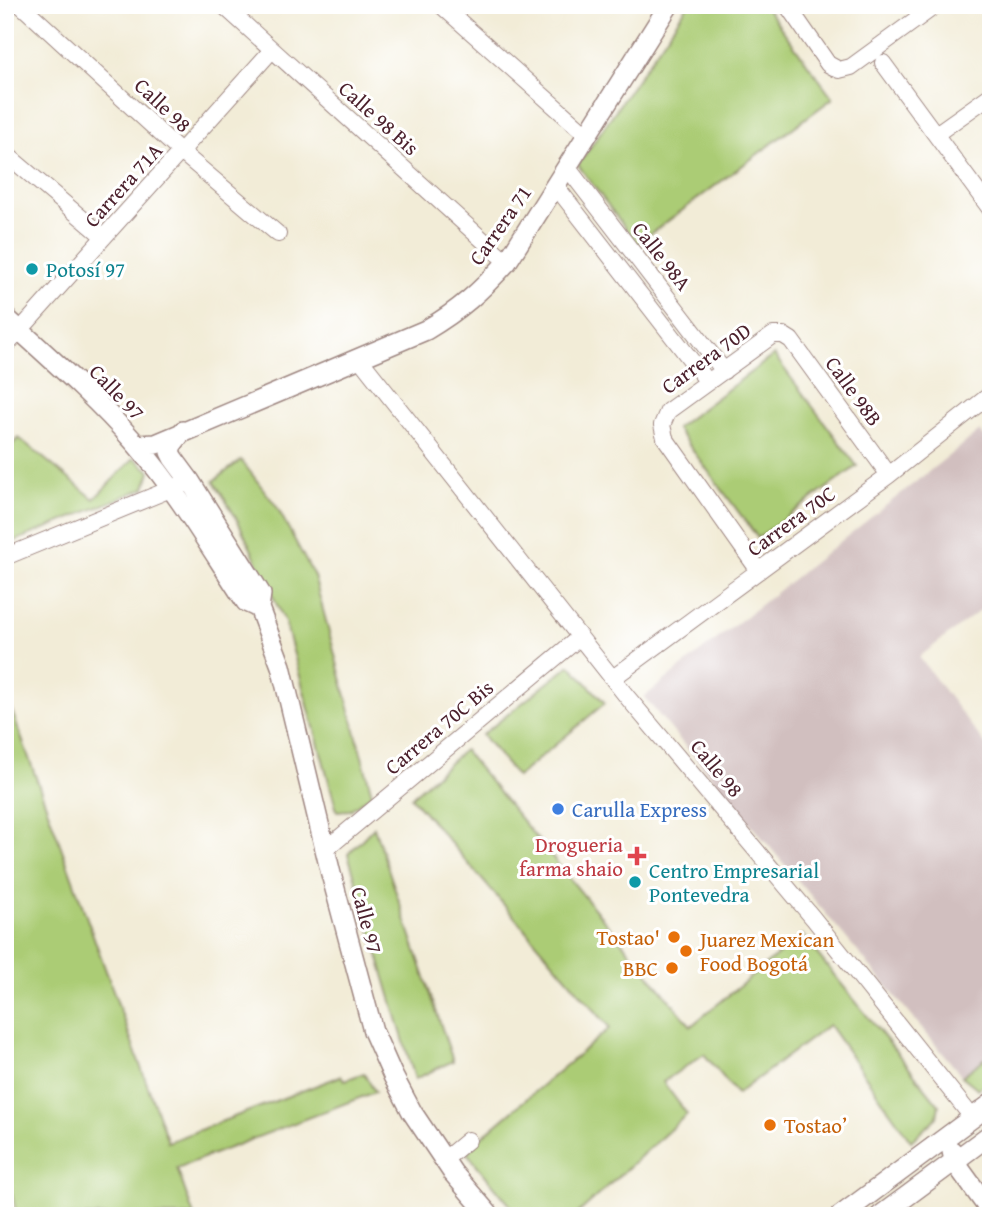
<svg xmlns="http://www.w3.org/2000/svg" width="996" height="1221" font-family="'Gentium Book Plus',serif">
<rect width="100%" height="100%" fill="#fff"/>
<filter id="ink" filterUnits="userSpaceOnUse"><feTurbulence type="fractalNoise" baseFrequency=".0143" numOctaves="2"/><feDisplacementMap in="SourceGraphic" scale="14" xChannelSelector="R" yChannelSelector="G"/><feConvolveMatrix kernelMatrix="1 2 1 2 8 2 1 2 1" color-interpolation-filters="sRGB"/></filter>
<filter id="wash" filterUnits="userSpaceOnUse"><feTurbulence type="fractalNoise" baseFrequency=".00686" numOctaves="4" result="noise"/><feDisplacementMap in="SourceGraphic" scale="28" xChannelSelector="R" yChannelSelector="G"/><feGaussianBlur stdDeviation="1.57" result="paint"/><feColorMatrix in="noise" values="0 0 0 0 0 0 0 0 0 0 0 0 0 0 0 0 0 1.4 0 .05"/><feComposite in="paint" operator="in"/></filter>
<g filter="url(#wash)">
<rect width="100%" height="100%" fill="#f2ecd7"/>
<path fill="#d1bfbf" d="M 980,431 L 991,446 L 991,602 L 919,657 L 991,752 L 991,1054 L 962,1076 L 644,697 Z"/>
<path fill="#abcc74" stroke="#7a7650" stroke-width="2" d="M 688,5 L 764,5 L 833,98 L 637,244 L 578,165 Z
M 774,355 L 857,466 L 758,538 L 676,428 Z
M 19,438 L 94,499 L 134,458 L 150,471 L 145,488 L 5,545 L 5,452 Z
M 241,460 L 277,507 L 314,576 L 372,794 L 350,810 L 337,811 L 285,622 L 238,521 L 214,481 Z
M 570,665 L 605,703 L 517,777 L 482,735 Z
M 5,692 L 168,1142 L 341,1076 L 345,1080 L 364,1073 L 375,1092 L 177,1168 L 194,1216 L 17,1216 L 5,1165 Z
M 464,750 L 691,1026 L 802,935 L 939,1105 L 937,1117 L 911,1141 L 829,1025 L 737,1094 L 704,1054 L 663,1082 L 687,1114 L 575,1216 L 519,1216 L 467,1153 L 479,1139 L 610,1028 L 411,797 Z
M 374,827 L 453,1061 L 415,1079 L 348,854 Z
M 991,1054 L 991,1080 L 978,1089 L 962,1076 Z"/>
</g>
<g filter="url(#ink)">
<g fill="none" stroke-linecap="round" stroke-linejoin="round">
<defs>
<path id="minor" d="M 21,5 L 181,152 L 278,234
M 223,5 L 507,262
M 441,5 L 587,135
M 787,5 L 828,64 L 839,70 L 851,67 L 936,5
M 883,63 L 991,210
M 936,134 L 991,95
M 5,153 L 104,237
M 567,167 L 724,371
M 555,185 L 708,382
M 5,347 L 272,50
M 359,358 L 628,698 L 813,918 L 972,1117
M 5,557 L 190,481
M 759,571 L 665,438 L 662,425 L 668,411 L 773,335 L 783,335 L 791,340 L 889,475
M 613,678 L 889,475 L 991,394
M 325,850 L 580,637
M 444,1160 L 468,1140"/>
<path id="tertiary" d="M 5,317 C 50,358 96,398 136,444 C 178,492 211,549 246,602 L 259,608
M 183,431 L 172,445 L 170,452 L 173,458 L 190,481 L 261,594 L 259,608 L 281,666 L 331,874 L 373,1031 L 393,1076 L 412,1112 L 453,1173 L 490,1216
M 137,445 L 156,444 L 426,330 C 460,310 481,291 507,262 L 669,5
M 952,1151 L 954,1161 L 991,1212
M 840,1216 L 991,1104
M 880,1216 L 991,1134"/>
</defs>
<use href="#minor" stroke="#9e8681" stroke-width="18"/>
<use href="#tertiary" stroke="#9e8681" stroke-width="22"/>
<use href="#minor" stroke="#fff" stroke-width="16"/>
<use href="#tertiary" stroke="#fff" stroke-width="19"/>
</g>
</g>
<g fill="#0f9aa8" stroke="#fff" stroke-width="2.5">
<circle cx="32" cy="269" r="7"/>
<circle cx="635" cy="882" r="7"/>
</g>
<circle fill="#3f7fe0" stroke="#fff" stroke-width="2.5" cx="558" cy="809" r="7"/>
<path fill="#e0444e" stroke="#fff" stroke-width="2.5" d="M633.5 845.5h7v7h7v7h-7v7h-7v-7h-7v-7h7z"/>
<g fill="#e8710a" stroke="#fff" stroke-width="2.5">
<circle cx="674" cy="937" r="7"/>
<circle cx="686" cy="951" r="7"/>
<circle cx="672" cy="968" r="7"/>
<circle cx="770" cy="1125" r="7"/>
</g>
<g text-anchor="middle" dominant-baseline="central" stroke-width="6" stroke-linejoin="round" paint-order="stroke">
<g font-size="21" fill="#4a1f2b" stroke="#fff">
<text transform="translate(163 105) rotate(43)">Calle 98</text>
<text transform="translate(379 118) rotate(42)">Calle 98 Bis</text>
<text transform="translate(123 185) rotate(-48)">Carrera 71A</text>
<text transform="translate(500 225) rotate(-55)">Carrera 71</text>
<text transform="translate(662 256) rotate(52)">Calle 98A</text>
<text transform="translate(706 358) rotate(-36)">Carrera 70D</text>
<text transform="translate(854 391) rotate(54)">Calle 98B</text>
<text transform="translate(117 392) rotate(46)">Calle 97</text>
<text transform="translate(791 521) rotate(-36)">Carrera 70C</text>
<text transform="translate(439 727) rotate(-40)">Carrera 70C Bis</text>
<text transform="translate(717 768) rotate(50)">Calle 98</text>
<text transform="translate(367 920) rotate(75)">Calle 97</text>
</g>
<g font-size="21" fill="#0d838f" stroke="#fff" text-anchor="start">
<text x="46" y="269">Potosí 97</text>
<text x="649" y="870">Centro Empresarial<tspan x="649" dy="24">Pontevedra</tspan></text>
</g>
<g font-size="21" fill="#366cbe" stroke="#fff" text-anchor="start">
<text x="572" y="809">Carulla Express</text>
</g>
<g font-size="21" fill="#be3a42" stroke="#fff" text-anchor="end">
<text x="623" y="844">Drogueria<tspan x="623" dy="24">farma shaio</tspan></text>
</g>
<g font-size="21" fill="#c56008" stroke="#fff" text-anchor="end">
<text x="660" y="937">Tostao'</text>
<text x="700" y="939" text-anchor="start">Juarez Mexican<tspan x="700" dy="24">Food Bogotá</tspan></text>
<text x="658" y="968">BBC</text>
<text x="784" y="1125" text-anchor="start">Tostao’</text>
</g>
</g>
<rect width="996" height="1221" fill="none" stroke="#fff" stroke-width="28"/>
</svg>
